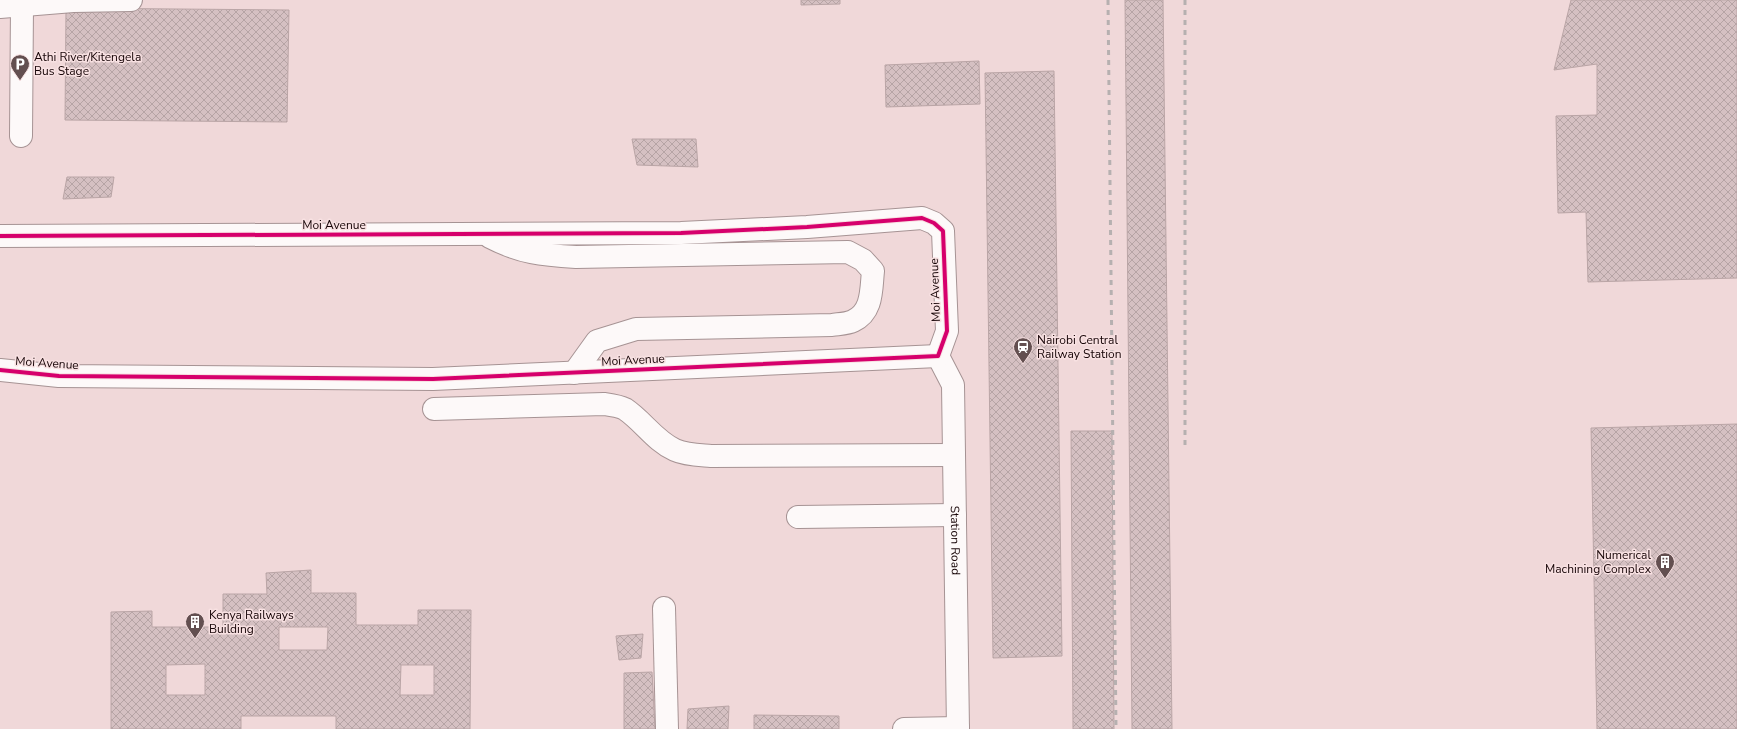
<svg xmlns="http://www.w3.org/2000/svg" width="1737" height="729" font-family="'Nunito Sans',sans-serif">
<defs>
<pattern id="building-cross-hatch" width="8" height="8" patternUnits="userSpaceOnUse"><rect width="8" height="8" fill="#d5c0c2"/><path d="M0 0l8 8M0 8l8-8" fill="none" stroke="#b6a4a5"/></pattern>
</defs>
<rect width="100%" height="100%" fill="#f0d8d9"/>
<path fill="url(#building-cross-hatch)" stroke="#baa5a6" fill-rule="evenodd" d="M 801,0 L 840,0 L 840,4 L 801,5 Z
M 1125,0 L 1163,0 L 1172,729 L 1132,729 Z
M 1571,0 L 1737,0 L 1737,278 L 1588,282 L 1586,212 L 1558,213 L 1556,116 L 1597,115 L 1597,64 L 1554,70 Z
M 66,8 L 289,10 L 287,122 L 65,120 Z
M 979,61 L 980,104 L 886,107 L 885,65 Z
M 1054,71 L 1062,656 L 993,658 L 985,73 Z
M 632,139 L 696,139 L 698,167 L 637,165 Z
M 67,177 L 114,177 L 111,197 L 63,199 Z
M 1737,424 L 1737,729 L 1597,729 L 1591,428 Z
M 1071,431 L 1112,431 L 1114,729 L 1073,729 Z
M 311,570 L 311,593 L 356,593 L 356,625 L 418,625 L 418,610 L 471,610 L 470,729 L 336,729 L 336,716 L 241,716 L 241,729 L 111,729 L 111,612 L 152,611 L 152,627 L 223,627 L 223,594 L 267,594 L 266,573 ZM 279,627 L 328,627 L 327,650 L 279,650 ZM 205,664 L 205,695 L 166,695 L 166,665 ZM 401,665 L 434,665 L 434,695 L 400,695 Z
M 643,634 L 641,658 L 619,660 L 616,636 Z
M 652,672 L 655,729 L 624,729 L 624,673 Z
M 729,706 L 728,729 L 687,729 L 688,709 Z
M 754,715 L 839,716 L 839,729 L 754,729 Z"/>
<g fill="none" stroke-linecap="round" stroke-linejoin="round">
<defs>
<g id="minor">
<path d="M 0,7 L 73,1 L 131,0"/>
<path d="M 21,136 L 22,6"/>
<path d="M 0,236 L 681,233 L 807,227 L 922,218 L 934,223 L 943,231 L 947,331 L 938,356"/>
<path d="M 490,237 C 521,253 542,255 576,257 L 848,252 L 863,260 L 873,271 C 871,289 873,312 853,321 C 847,324 838,324 832,325 L 636,329 L 597,341 L 574,373"/>
<path id="s1" d="M 938,356 L 953,385 L 958,729"/>
<path d="M 0,370 L 59,376 L 433,379 L 938,356"/>
<path d="M 434,409 L 604,404 C 611,405 619,406 625,409 C 643,421 655,441 675,450 C 686,455 699,455 711,456 L 954,455"/>
<path d="M 798,517 L 955,515"/>
<path d="M 664,608 L 667,729"/>
<path d="M 904,729 L 958,728"/>
</g>
</defs>
<use href="#minor" stroke="#a69394" stroke-width="24"/>
<use href="#minor" stroke="#fdf9f9" stroke-width="22"/>
<path stroke="#b6b0b0" stroke-width="3" stroke-dasharray="5 5" stroke-linecap="butt" d="M 1108,0 L 1116,729
M 1185,0 L 1185,445"/>
<defs>
<path id="cycleway" d="M 0,236 L 681,233 L 807,227 L 922,218 L 934,223 L 943,231 L 947,331 L 938,356 L 433,379 L 59,376 L 0,370"/>
</defs>
<use href="#cycleway" stroke="#f8e1e2" stroke-width="6"/>
<use href="#cycleway" stroke="#d6006c" stroke-width="4"/>
</g>
<defs>
<symbol id="parking-pin" viewBox="-11 -11 22 30"><path d="M0 17L-7.5 6A9.5 9.5 0 1 1 7.5 6Z" fill="#634f50" stroke="#f8e1e2"/><path d="M-3.5-5.5H1a3.5 3.5 0 0 1 0 7H-1V5.5H-3.5ZM-1-3.4V-.6H.8a1.4 1.4 0 0 0 0-2.8Z" fill="#fff"/></symbol>
<symbol id="station-pin" viewBox="-11 -11 22 30"><path d="M0 17L-7.5 6A9.5 9.5 0 1 1 7.5 6Z" fill="#634f50" stroke="#f8e1e2"/><path d="M-3-6H3Q5-6 5-4V2Q5 4 3 4L4.5 6H3L1.5 4h-3L-3 6H-4.5L-3 4Q-5 4-5 2V-4Q-5-6-3-6ZM-3.5-4v3h7v-3ZM-3.5 1v1.5H-2V1ZM2 1v1.5H3.5V1Z" fill="#fff"/></symbol>
<symbol id="building-pin" viewBox="-11 -11 22 30"><path d="M0 17L-7.5 6A9.5 9.5 0 1 1 7.5 6Z" fill="#634f50" stroke="#f8e1e2"/><path d="M-4-6H4V6H1V3H-1V6H-4ZM-2.5-4.3h1.7v1.8h-1.7ZM.8-4.3h1.7v1.8H.8ZM-2.5-1h1.7V.8h-1.7ZM.8-1h1.7V.8H.8Z" fill="#fff"/></symbol>
</defs>
<g fill-rule="evenodd">
<use href="#parking-pin" x="9" y="53" width="22" height="30"/>
<use href="#station-pin" x="1012" y="336" width="22" height="30"/>
<use href="#building-pin" x="1654" y="551" width="22" height="30"/>
<use href="#building-pin" x="184" y="611" width="22" height="30"/>
</g>
<g text-anchor="middle" dominant-baseline="central" stroke-width="3" stroke-linejoin="round" paint-order="stroke">
<g font-size="12" fill="#170507" stroke="#f8e1e2" text-anchor="start">
<text x="34" y="57">Athi River/Kitengela<tspan x="34" dy="14">Bus Stage</tspan></text>
<text x="1037" y="340">Nairobi Central<tspan x="1037" dy="14">Railway Station</tspan></text>
<text x="1651" y="555" text-anchor="end">Numerical<tspan x="1651" dy="14">Machining Complex</tspan></text>
<text x="209" y="615">Kenya Railways<tspan x="209" dy="14">Building</tspan></text>
</g>
<g font-size="12" fill="#170507" stroke="#f8e1e2">
<text x="334" y="225">Moi Avenue</text>
<text transform="translate(935 290) rotate(-92)">Moi Avenue</text>
<text transform="translate(633 360) rotate(-3)">Moi Avenue</text>
<text transform="translate(47 363) rotate(4)">Moi Avenue</text>
<text stroke="none"><textPath href="#s1" startOffset="188">Station Road</textPath></text>
</g>
</g>
</svg>
